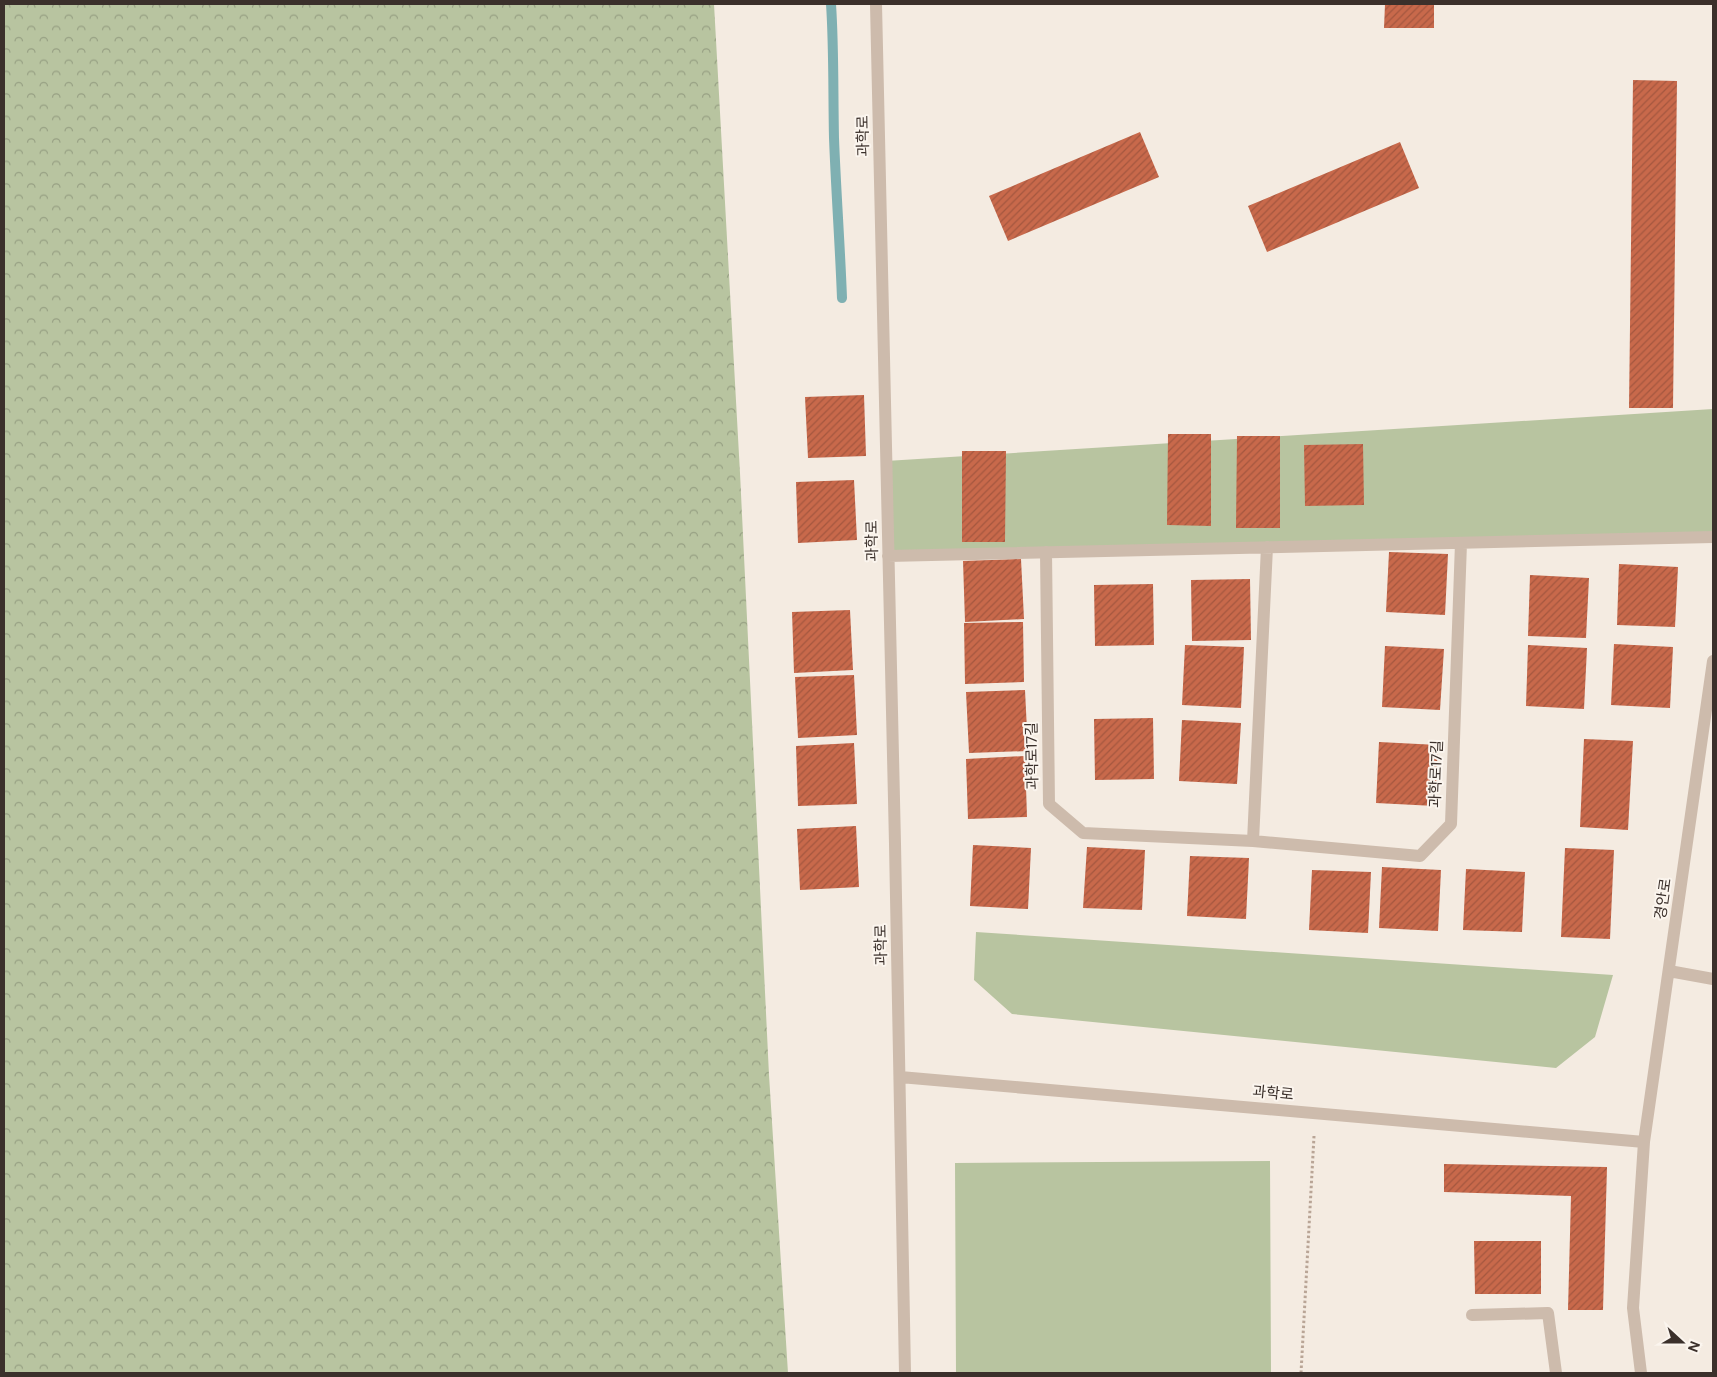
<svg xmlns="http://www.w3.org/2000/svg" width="1717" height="1377" font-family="'DM Sans','Noto Sans KR',sans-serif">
<defs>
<pattern id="forest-crowns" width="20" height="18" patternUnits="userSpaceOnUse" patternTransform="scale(1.25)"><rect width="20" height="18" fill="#b8c4a0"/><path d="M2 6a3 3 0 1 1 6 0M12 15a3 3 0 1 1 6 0" fill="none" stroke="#97a083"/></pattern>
<pattern id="building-hatch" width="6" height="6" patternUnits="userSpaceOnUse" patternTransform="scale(1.25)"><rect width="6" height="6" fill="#c8694b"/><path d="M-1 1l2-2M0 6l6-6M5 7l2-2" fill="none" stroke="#a4573f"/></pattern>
</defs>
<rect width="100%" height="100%" fill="#f4ebe1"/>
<path fill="url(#forest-crowns)" d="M 4,4 L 714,4 L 740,473 L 769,1075 L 788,1373 L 4,1373 Z"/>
<path fill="#b8c4a0" d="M 1713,409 L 1713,537 L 888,556 L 886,461 Z
M 976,932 L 1613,975 L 1595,1037 L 1556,1068 L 1012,1014 L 974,980 Z
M 1270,1161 L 1271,1373 L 956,1373 L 955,1163 Z"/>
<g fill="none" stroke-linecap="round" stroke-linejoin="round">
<path stroke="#7fb0b2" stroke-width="10" d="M 831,4 C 834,48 833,93 834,138 C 836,191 840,245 842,298"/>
</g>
<path fill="url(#building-hatch)" d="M 1385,4 L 1434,4 L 1434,28 L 1384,28 Z
M 1633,80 L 1677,81 L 1673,408 L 1629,408 Z
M 1140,132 L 1159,177 L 1008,241 L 989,196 Z
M 1400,142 L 1419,188 L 1267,252 L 1248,206 Z
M 864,395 L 866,456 L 808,458 L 805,397 Z
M 1168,434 L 1211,434 L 1211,526 L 1167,525 Z
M 1237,436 L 1280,436 L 1280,528 L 1236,528 Z
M 1363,444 L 1364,505 L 1305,506 L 1304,445 Z
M 962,451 L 1006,451 L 1005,542 L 962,542 Z
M 854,480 L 857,540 L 798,543 L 796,482 Z
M 1389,552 L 1448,554 L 1445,615 L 1386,612 Z
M 1021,559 L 1024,619 L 965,622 L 963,561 Z
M 1619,564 L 1678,567 L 1675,627 L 1617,625 Z
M 1530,575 L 1589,578 L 1586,638 L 1528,636 Z
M 1250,579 L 1251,640 L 1192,641 L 1191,580 Z
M 1153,584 L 1154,645 L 1095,646 L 1094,585 Z
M 850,610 L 853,670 L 794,673 L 792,612 Z
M 1023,622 L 1024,682 L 965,684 L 964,623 Z
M 1614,644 L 1673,647 L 1670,708 L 1611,705 Z
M 1185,645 L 1244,647 L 1241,708 L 1182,705 Z
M 1528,645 L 1587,648 L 1584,709 L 1526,706 Z
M 1385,646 L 1444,649 L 1440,710 L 1382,707 Z
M 854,675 L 857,735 L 798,738 L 795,677 Z
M 1025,690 L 1028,751 L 969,753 L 966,692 Z
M 1153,718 L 1154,779 L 1095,780 L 1094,719 Z
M 1182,720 L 1241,723 L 1237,784 L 1179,781 Z
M 1584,739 L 1633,741 L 1628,830 L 1580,827 Z
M 1379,742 L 1438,745 L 1435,806 L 1376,803 Z
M 854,743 L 857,804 L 798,806 L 796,746 Z
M 1025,756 L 1027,817 L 968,819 L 966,759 Z
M 856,826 L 859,887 L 800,890 L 797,829 Z
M 973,845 L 1031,848 L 1028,909 L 970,906 Z
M 1087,847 L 1145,850 L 1142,910 L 1083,908 Z
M 1565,848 L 1614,850 L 1610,939 L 1561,937 Z
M 1190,856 L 1249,858 L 1246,919 L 1187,916 Z
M 1382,867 L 1441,870 L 1438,931 L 1379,928 Z
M 1466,869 L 1525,872 L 1522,932 L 1463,930 Z
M 1312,870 L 1371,872 L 1368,933 L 1309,930 Z
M 1444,1164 L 1607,1167 L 1603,1310 L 1568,1310 L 1571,1196 L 1444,1192 Z
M 1474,1241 L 1541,1241 L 1541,1294 L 1475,1294 Z"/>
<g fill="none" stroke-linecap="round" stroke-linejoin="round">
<path stroke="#b9a596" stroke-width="3" stroke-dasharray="2.5 2.5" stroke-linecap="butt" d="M 1301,1373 L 1314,1136"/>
<path stroke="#cdbbac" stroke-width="12" d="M 876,4 L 895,844 L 905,1373
M 1046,552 L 1049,804 L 1083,833 L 1253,841 L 1420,856 L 1451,824 L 1461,543
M 888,556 L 1713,537
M 1253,841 L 1267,547
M 1669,971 L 1713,979
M 900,1077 L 1644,1142
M 1472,1315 L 1548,1313 L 1556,1373
M 1641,1373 L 1633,1308 L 1644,1142 L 1713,661"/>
</g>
<g text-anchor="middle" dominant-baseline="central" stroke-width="4" stroke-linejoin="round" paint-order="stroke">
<g font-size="15" fill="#3b302b" stroke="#fbf5ee">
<text transform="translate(863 136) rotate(-91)">과학로</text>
<text transform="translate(872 541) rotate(-91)">과학로</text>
<text transform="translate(1032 756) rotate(-91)">과학로17길</text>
<text transform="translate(1436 774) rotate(-88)">과학로17길</text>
<text transform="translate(1663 899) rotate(-82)">경안로</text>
<text transform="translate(881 945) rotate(-91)">과학로</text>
<text transform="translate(1273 1093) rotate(5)">과학로</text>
</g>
</g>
<rect width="1717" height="1377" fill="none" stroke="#3b302b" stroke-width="10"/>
<g transform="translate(1682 1342) rotate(111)" stroke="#fbf5ee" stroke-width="4" paint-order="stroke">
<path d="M0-4L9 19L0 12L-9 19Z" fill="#3b302b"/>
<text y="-8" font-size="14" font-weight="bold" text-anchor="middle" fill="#3b302b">N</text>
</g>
</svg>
